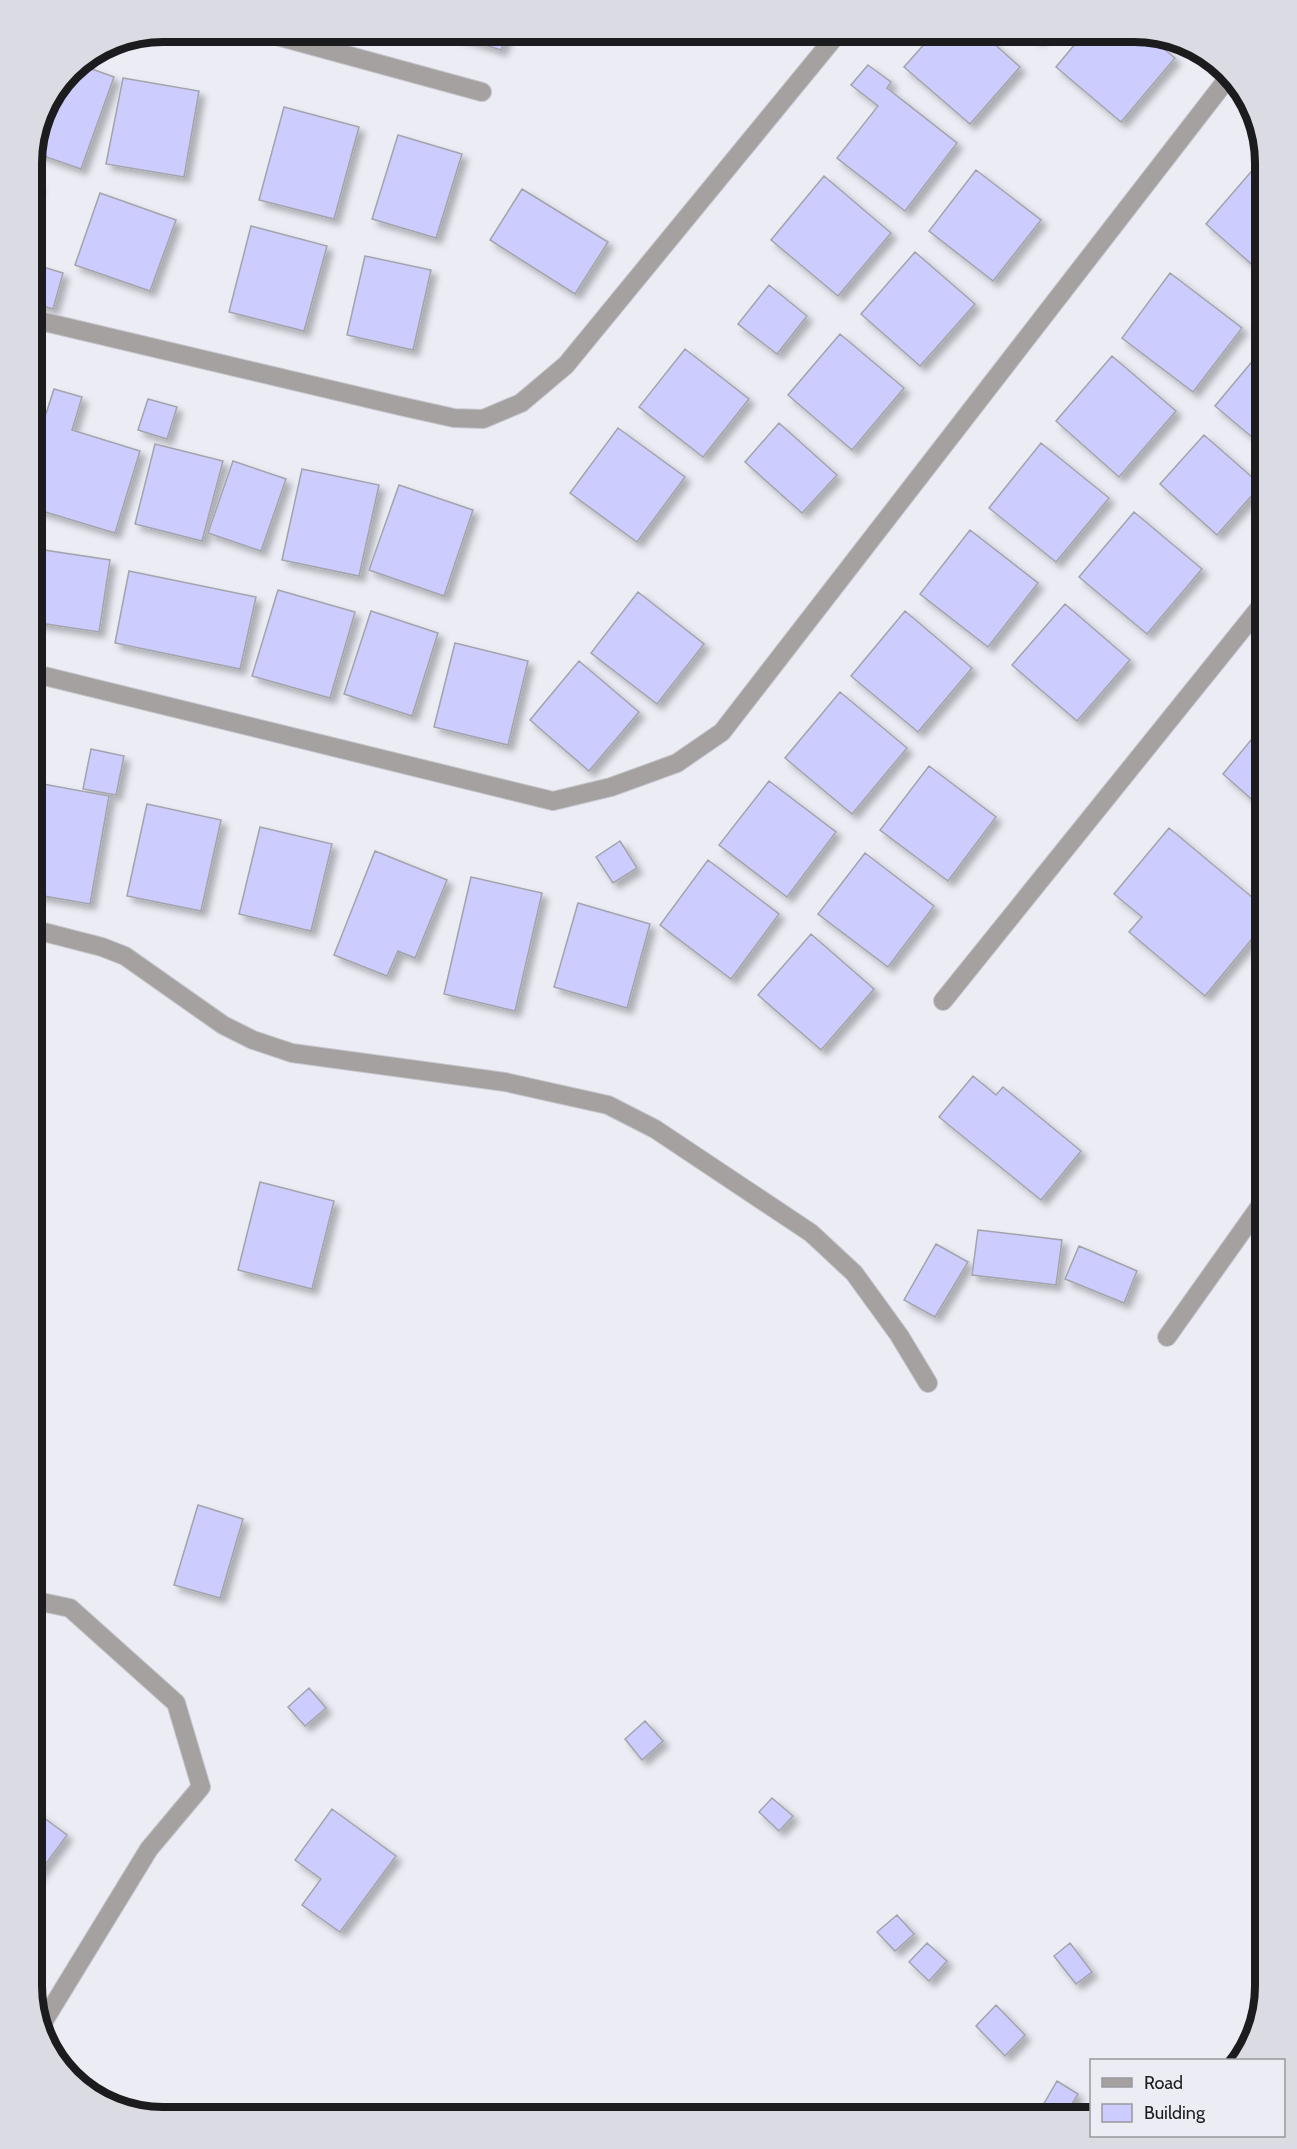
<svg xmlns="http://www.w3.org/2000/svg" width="1297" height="2149" font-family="Cabin,sans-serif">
<defs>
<filter id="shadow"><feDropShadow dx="5.5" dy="5.5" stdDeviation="3" flood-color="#0004"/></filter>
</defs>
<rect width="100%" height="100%" fill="#ebecf4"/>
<path fill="#ccccfe" stroke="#a3a4ab" stroke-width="1.5" filter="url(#shadow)" d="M 444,32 L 508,32 L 501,50 Z
M 935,32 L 981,32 L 1020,67 L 970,124 L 904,67 Z
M 1028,32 L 1045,32 L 1038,40 Z
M 1085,32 L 1143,32 L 1175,58 L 1121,122 L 1056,67 Z
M 78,64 L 114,77 L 81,169 L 32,152 L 42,113 L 70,70 Z
M 868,65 L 891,82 L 887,88 L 957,143 L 905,211 L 837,158 L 878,106 L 851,85 Z
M 123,78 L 199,91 L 184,177 L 106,164 Z
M 284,107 L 359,127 L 334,219 L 259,200 Z
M 398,135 L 462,154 L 436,238 L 372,219 Z
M 1256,166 L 1265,175 L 1265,276 L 1206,224 Z
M 976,170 L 1041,220 L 993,281 L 929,231 Z
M 824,176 L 891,233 L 838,296 L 771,240 Z
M 32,181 L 38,183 L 32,204 Z
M 522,189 L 608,242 L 575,294 L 490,240 Z
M 100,193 L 176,220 L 150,291 L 75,265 Z
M 251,226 L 327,246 L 304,331 L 229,312 Z
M 915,252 L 975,304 L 920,366 L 861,314 Z
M 365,256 L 431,270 L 413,350 L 347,335 Z
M 33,264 L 63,273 L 53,309 L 32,303 Z
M 1170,273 L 1242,328 L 1193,392 L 1122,338 Z
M 769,285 L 807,316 L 777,354 L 738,324 Z
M 840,334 L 904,388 L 852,450 L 788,395 Z
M 1265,346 L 1265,448 L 1215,406 Z
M 685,349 L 749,399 L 703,457 L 639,407 Z
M 1112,356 L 1176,411 L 1119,477 L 1056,421 Z
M 54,389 L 82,397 L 72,430 L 140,451 L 115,533 L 32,508 L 32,423 L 42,426 Z
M 148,399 L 177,407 L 167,439 L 138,430 Z
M 779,423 L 837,475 L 802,513 L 745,462 Z
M 618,428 L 685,477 L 637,542 L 570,493 Z
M 1204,435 L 1261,485 L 1217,535 L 1160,484 Z
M 1041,443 L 1109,498 L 1056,562 L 989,508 Z
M 155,444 L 223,461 L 202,541 L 135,524 Z
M 233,461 L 286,479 L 261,551 L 208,533 Z
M 302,469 L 379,485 L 359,576 L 282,560 Z
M 399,485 L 473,510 L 444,596 L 369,570 Z
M 1134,512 L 1202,569 L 1147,634 L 1079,577 Z
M 970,530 L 1038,583 L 988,647 L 920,594 Z
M 32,546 L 42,548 L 32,599 Z
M 44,550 L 110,560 L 99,632 L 33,622 Z
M 129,571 L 256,597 L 240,669 L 115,643 Z
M 278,590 L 355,612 L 330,698 L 252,676 Z
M 638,592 L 704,644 L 657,704 L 591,653 Z
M 1065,604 L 1130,660 L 1077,721 L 1012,665 Z
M 371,611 L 438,633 L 412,716 L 344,694 Z
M 905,611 L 972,668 L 918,732 L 851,676 Z
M 455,643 L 528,661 L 508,745 L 434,727 Z
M 579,661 L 639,712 L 589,771 L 530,720 Z
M 840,692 L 907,748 L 852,814 L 785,758 Z
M 1251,740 L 1265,752 L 1265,811 L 1223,774 Z
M 91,749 L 124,756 L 116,795 L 83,789 Z
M 929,766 L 996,817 L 948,881 L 880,830 Z
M 769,781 L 836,832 L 787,897 L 719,845 Z
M 32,782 L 109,796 L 90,904 L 32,894 Z
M 147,804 L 221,820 L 201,911 L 127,896 Z
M 260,827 L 332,844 L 311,931 L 239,914 Z
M 1169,828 L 1265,908 L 1265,923 L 1205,996 L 1129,932 L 1142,917 L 1114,894 Z
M 620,841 L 637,868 L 613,883 L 596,857 Z
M 375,851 L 447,880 L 415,958 L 398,951 L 387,976 L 334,955 Z
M 865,853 L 934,906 L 888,967 L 818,914 Z
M 708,860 L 779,914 L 731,979 L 660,925 Z
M 471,877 L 542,893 L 515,1011 L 444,994 Z
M 578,903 L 650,924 L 627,1008 L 554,987 Z
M 811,934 L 874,989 L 821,1050 L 758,995 Z
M 973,1076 L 996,1095 L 1003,1087 L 1081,1151 L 1041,1200 L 939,1117 Z
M 260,1182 L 334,1201 L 312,1289 L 238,1270 Z
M 978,1230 L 1062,1240 L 1056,1285 L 972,1275 Z
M 936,1244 L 968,1262 L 935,1317 L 904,1300 Z
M 1079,1246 L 1137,1271 L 1124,1303 L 1065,1279 Z
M 198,1505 L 243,1519 L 220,1598 L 174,1585 Z
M 309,1688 L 326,1708 L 305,1726 L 288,1707 Z
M 645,1721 L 663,1741 L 642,1760 L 625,1739 Z
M 772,1798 L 793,1816 L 779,1831 L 759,1812 Z
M 32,1809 L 67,1835 L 32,1883 Z
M 332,1809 L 396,1856 L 340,1932 L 302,1905 L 321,1879 L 295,1860 Z
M 897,1915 L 914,1934 L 895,1951 L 877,1932 Z
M 927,1943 L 947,1961 L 929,1981 L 909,1962 Z
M 1070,1943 L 1092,1972 L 1076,1984 L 1054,1956 Z
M 996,2005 L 1025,2035 L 1005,2056 L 976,2026 Z
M 1057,2081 L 1078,2094 L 1064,2117 L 1060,2117 L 1042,2107 Z"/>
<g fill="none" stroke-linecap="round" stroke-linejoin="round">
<defs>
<path id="minor" d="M 262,32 L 482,92
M 32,319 L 400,406 L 454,418 L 483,419 L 521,403 L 566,365 L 839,32
M 32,673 L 553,801 L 611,787 L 677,763 L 722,732 L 1228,78
M 32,929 L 102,947 L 125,956 L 223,1025 L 253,1040 L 292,1053 L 505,1082 L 608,1105 L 655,1129 L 811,1233 L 854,1273 L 899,1335 L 928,1383
M 943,1001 L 1265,601
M 1167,1337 L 1265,1199
M 32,1600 L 70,1608 L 176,1703 L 201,1787 L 149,1849 L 42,2024 L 52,2052"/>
</defs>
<use href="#minor" stroke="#c6c7ce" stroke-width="20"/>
<use href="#minor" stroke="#a5a1a0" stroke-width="18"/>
</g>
<path d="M0 0H1297V2149H0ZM163 42H1134A121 121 0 0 1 1255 163V1986A121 121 0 0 1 1134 2107H163A121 121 0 0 1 42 1986V163A121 121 0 0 1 163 42Z" fill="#dadbe3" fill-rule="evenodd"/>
<path fill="none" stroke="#1c1c1f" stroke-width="8" d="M163 42H1134A121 121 0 0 1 1255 163V1986A121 121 0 0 1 1134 2107H163A121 121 0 0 1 42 1986V163A121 121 0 0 1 163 42Z"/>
<rect x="1090" y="2059" width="195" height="78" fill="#ebecf4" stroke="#98999f" stroke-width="1.5"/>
<rect x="1102" y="2078" width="30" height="9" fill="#a5a1a0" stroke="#98999f" stroke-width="1.5"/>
<text x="1144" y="2089" font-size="18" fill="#1c1c1f">Road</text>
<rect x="1102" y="2104" width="30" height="18" fill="#ccccfe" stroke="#98999f" stroke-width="1.5"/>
<text x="1144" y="2119" font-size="18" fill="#1c1c1f">Building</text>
</svg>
